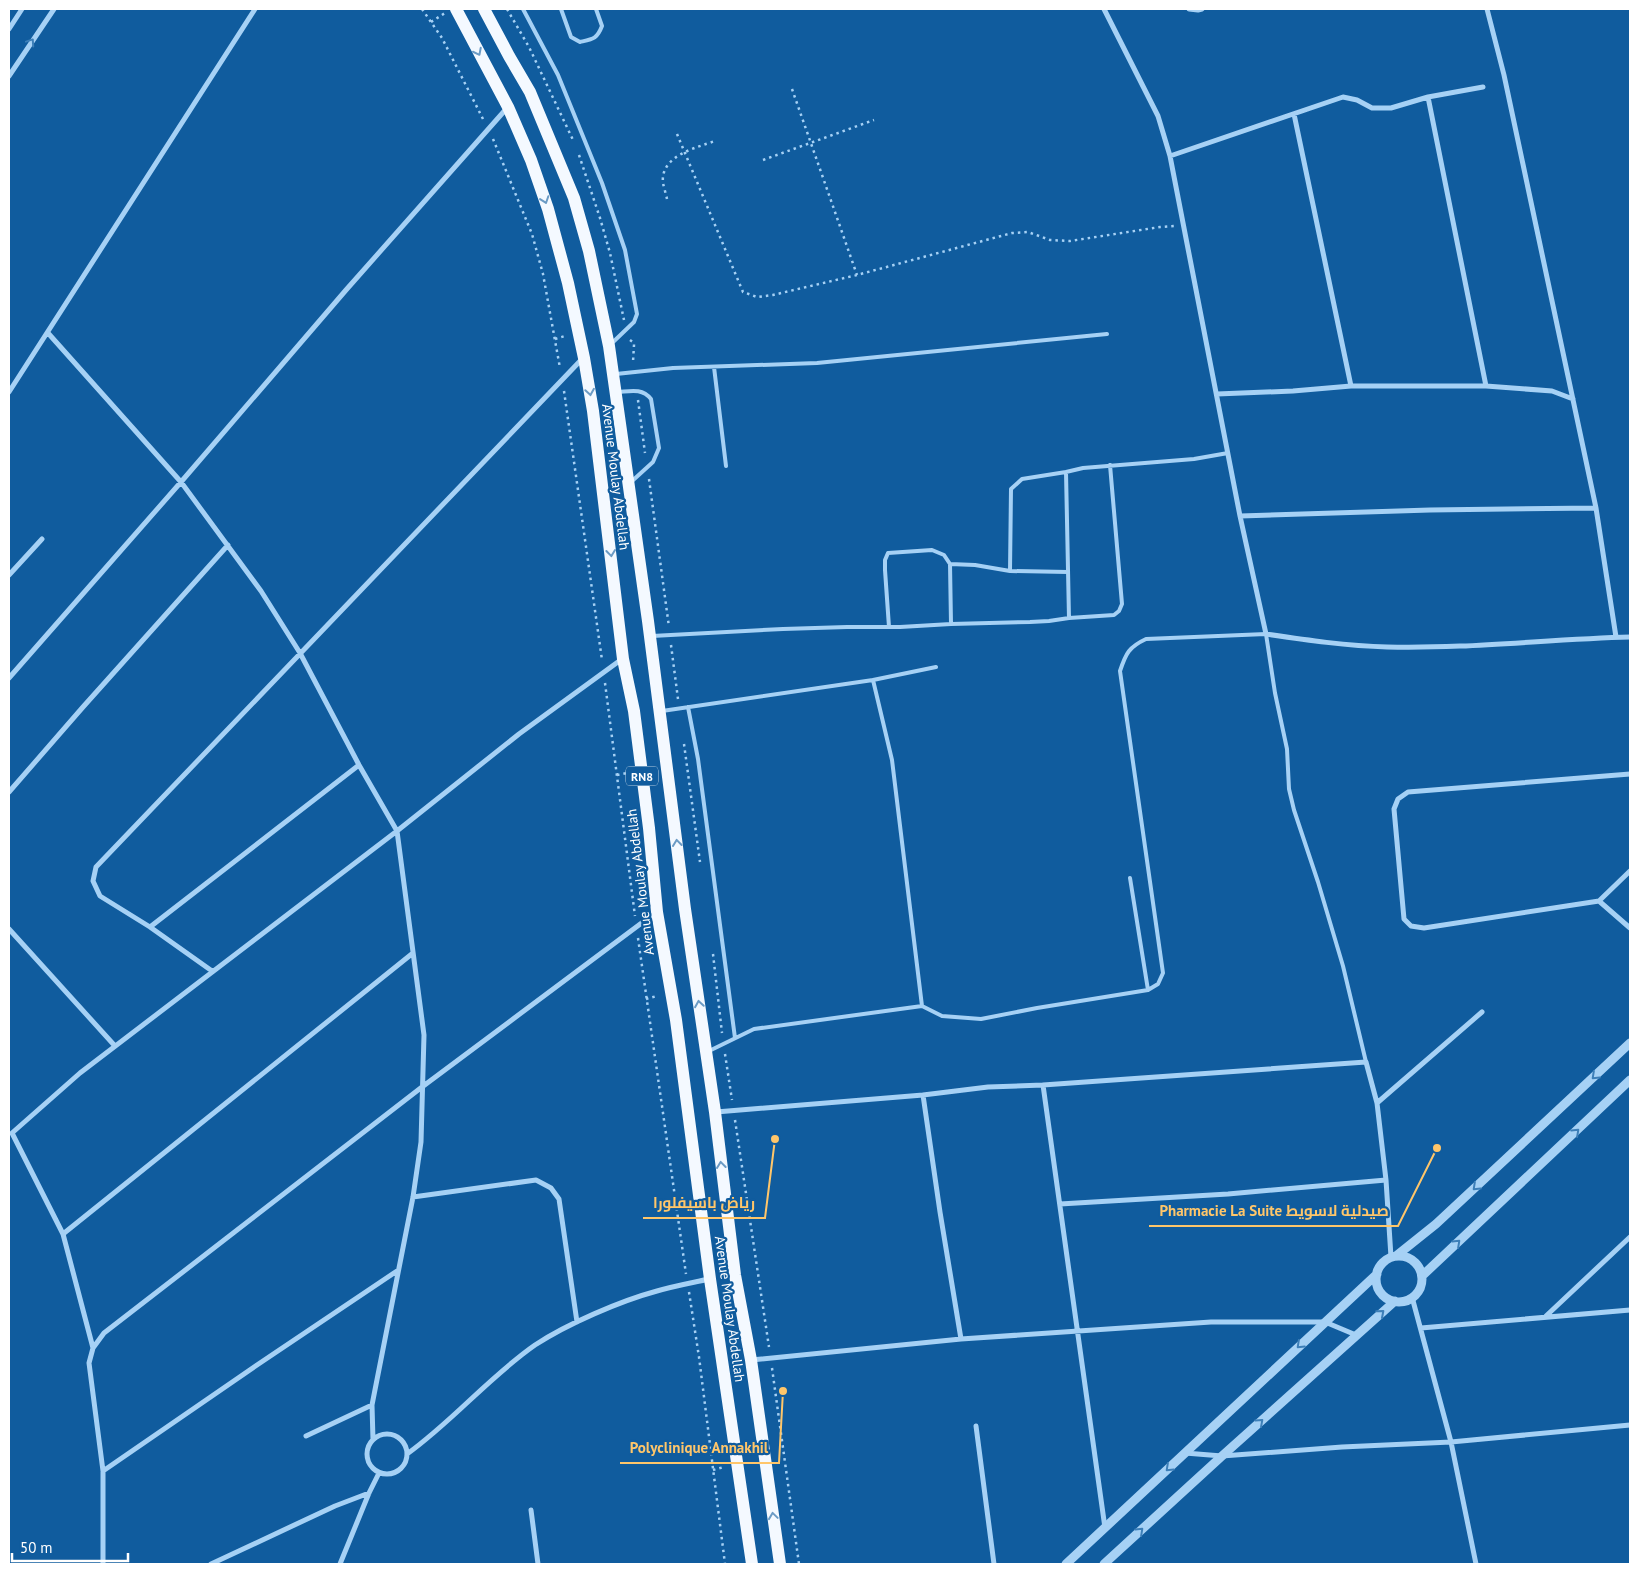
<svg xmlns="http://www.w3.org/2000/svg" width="1639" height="1573" font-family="'PT Sans',Cairo,sans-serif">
<rect width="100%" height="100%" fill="#105c9e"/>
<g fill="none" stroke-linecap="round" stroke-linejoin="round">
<path stroke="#a6d1f5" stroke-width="2.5" stroke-dasharray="2.5 4" stroke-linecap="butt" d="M 422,9 L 442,38 L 483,119
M 507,9 L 529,47 L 573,140
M 431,22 L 445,13
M 792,89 L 857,275
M 677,134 L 743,292 L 757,297 L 773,295 L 857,275 L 1012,233 L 1028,232 L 1050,240 L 1070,241 L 1160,227 L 1174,226
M 493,139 L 532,234 L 543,274 L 560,368
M 579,155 L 600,218 L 610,253 L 624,320
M 763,160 L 874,120
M 667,199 C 666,194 664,188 663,183 C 660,156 695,148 715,141
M 555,339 L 565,336
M 630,340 L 634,343 L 634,345 L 633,362
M 564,391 L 602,660
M 638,400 L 645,453
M 649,479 L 669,627
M 671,645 L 678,699
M 605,683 L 635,916
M 684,744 L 700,862
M 617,775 L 627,773
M 638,938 L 686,1274
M 713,954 L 722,1033
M 646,999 L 657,996
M 725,1054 L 732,1100
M 735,1120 L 769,1347
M 689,1292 L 699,1357 L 725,1564
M 772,1368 L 799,1564
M 713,1470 L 724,1467"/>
<path stroke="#a6d1f5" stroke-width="4" d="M 523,9 L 558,75 L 602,183 L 625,250 L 637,314 L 634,322 L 611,344
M 561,9 L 571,37 L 580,42 C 593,39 597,39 602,26 L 596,9
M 714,367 L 726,466
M 616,374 L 673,368 L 817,363 L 1107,334
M 619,392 C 631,391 642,388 651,399 L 659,448 L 653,462 L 631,482
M 950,564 L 951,624
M 1010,571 L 1068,572
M 1069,618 L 1114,615 L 1119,611 L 1122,604 L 1110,465
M 889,627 L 885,570 L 885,560 L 888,553 L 932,550 L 944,555 L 950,564 L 975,565 L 1010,571 L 1011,489 L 1022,479 L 1066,472
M 652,636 L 783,629 L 847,627 L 900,627 L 951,624 L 1030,622 L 1049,621 L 1069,618 L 1066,472 L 1083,468 L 1194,459 L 1228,453
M 873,680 L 936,667
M 688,707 L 698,759 L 735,1038
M 662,711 L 873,680 L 892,760 L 922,1006 L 754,1029 L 709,1051
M 1130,878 L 1148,990
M 922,1006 L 942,1016 L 981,1019 L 1037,1008 L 1148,990 L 1158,984 L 1163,973 L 1120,671 C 1126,653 1129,647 1146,639 L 1266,634 L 1275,693 L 1287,749 L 1289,789 L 1294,810 L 1318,882 L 1343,966 L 1366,1062"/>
<path stroke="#a6d1f5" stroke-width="5" d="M 1104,9 L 1158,116 L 1170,156 L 1240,516 L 1266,634 C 1306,640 1347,646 1387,647 C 1468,649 1549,639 1630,637
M 1189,9 L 1198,10 L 1202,9
M 1487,9 L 1504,75 L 1596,508 L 1616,637
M 9,29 L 22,9
M 9,76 L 54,9
M 1428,97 L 1486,386
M 1294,114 L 1351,386
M 1170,156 L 1343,97 L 1357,100 L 1372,108 L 1391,108 L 1428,97 L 1483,87
M 48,333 L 181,482 L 261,591 L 300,653 L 359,765 L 397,831 L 424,1035 L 421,1142 L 413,1197 L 372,1405 L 373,1440
M 9,392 L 255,9
M 1217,394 L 1293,391 L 1351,386 L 1486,386 L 1552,391 L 1573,399
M 1240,516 L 1430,510 L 1596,508
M 9,575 L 42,539
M 9,678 L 181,482 L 346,290 L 507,108
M 1630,774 L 1408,792 L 1398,799 L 1394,809 L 1404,919 L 1411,926 L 1424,928 L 1599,901 L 1630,871
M 9,792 L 83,707 L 228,545
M 1599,901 L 1630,928
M 150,927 L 359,765
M 9,929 L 115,1046
M 212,971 L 150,927 L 100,896 L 93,881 L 96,867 L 582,359
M 1043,1085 L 1105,1528
M 923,1095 L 940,1212 L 961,1339
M 1377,1103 L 1482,1012
M 716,1112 L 923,1095 L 988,1087 L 1043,1085 L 1366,1062 L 1377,1103 L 1386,1180 L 1391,1257
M 413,1197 L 536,1180 L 551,1188 L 559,1199 L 577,1322
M 1060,1204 L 1228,1194 L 1386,1180
M 63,1234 L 413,953
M 1412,1297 L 1451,1442 L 1476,1564
M 1546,1316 L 1630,1237
M 1421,1328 L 1630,1310
M 93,1348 L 63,1234 L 12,1133 L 80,1073 L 397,831 L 519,734 L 622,659
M 751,1360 L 961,1339 L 1211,1322 L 1325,1322 L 1356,1335
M 976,1426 L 994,1564
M367 1454a20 20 0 1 1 40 0a20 20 0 1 1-40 0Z
M 306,1436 L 372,1405
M 1185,1453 L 1222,1456 L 1342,1447 L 1451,1442 L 1630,1425
M 407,1454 C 453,1421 489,1377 535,1345 C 567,1324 620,1301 657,1291 C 674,1286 691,1283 709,1279
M 103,1471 L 257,1365 L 397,1271
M 531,1510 L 538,1564
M 103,1564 L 103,1471 L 89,1363 L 93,1348 L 104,1333 L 422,1087 L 655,913
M 211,1564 L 335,1506 L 369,1493
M 340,1564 L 369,1493 L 379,1473"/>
<path stroke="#a6d1f5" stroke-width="9" d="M 1396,1256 L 1436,1224 L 1630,1043
M1376 1279a23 23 0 1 1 46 0a23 23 0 1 1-46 0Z
M 1422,1276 L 1630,1080
M 1066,1564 L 1377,1274
M 1104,1564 L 1222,1456 L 1395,1301"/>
<path stroke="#f4f9ff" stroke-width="12" d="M 456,9 L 508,107 L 531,160 L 548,209 L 568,283 L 584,358 L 593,411 L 623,659 L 634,711 L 649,828 L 657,912 L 676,1020 L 710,1279 L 752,1564
M 484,9 L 509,56 L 530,92 L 574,198 L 589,251 L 609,346 L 648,621 L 685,909 L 715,1112 L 735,1275 L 751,1360 L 780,1564"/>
</g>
<defs><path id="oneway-chevron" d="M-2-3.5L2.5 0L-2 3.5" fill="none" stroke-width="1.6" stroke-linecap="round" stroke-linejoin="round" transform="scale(1.25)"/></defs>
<g stroke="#3d7fb8">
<use href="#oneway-chevron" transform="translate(31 42) rotate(-56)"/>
<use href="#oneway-chevron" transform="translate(1595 1076) rotate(137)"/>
<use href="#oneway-chevron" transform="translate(1576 1132) rotate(-43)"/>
<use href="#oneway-chevron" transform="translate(1476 1187) rotate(137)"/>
<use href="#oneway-chevron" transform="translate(1457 1243) rotate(-43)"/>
<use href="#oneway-chevron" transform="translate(1381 1313) rotate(-41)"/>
<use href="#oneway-chevron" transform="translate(1300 1345) rotate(137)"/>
<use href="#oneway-chevron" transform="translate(1260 1422) rotate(-42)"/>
<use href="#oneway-chevron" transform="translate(1169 1468) rotate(137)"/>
<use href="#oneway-chevron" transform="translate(1140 1531) rotate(-43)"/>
</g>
<g stroke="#6b9bc5">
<use href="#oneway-chevron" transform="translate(478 52) rotate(63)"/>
<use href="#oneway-chevron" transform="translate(545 200) rotate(71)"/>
<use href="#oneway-chevron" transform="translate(590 392) rotate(81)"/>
<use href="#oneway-chevron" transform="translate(611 553) rotate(83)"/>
<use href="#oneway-chevron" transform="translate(677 843) rotate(-97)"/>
<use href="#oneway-chevron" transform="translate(699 1004) rotate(-99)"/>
<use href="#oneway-chevron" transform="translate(721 1165) rotate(-97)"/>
<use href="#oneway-chevron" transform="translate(773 1516) rotate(-98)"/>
</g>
<g text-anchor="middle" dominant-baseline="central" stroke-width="4.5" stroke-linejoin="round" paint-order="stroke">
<rect fill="#105c9e" stroke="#b7cee2" stroke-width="1" x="626" y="766.5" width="32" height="19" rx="4"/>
<g font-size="12" font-weight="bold" fill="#fff">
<text x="642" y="776">RN8</text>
</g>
<g font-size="14" fill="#fff" stroke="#105c9e">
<text transform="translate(616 477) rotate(83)">Avenue Moulay Abdellah</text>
<text transform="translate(640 882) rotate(-97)">Avenue Moulay Abdellah</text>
<text transform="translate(730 1309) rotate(82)">Avenue Moulay Abdellah</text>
</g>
</g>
<path fill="none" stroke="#ffc66a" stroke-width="2" d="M775 1139L765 1218H643M1437 1148L1398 1226H1149M783 1391L779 1463H620"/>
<g fill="#ffc66a" stroke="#105c9e" stroke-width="2">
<circle cx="775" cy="1139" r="5"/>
<circle cx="1437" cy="1148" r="5"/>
<circle cx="783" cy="1391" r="5"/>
</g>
<g font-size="15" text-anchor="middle" font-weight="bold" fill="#ffc66a" stroke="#105c9e" stroke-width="4.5" stroke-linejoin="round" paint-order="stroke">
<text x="704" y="1208">رياض باسيفلورا</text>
<text x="1274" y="1216">Pharmacie La Suite صيدلية لاسويط</text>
<text x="699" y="1453">Polyclinique Annakhil</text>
</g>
<rect width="1639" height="1573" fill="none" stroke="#ffffff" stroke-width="20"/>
<path d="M12 1553v8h116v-8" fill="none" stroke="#ffffff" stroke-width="2.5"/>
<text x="20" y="1553" font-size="15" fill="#ffffff" stroke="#105c9e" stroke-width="4" paint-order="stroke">50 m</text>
</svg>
